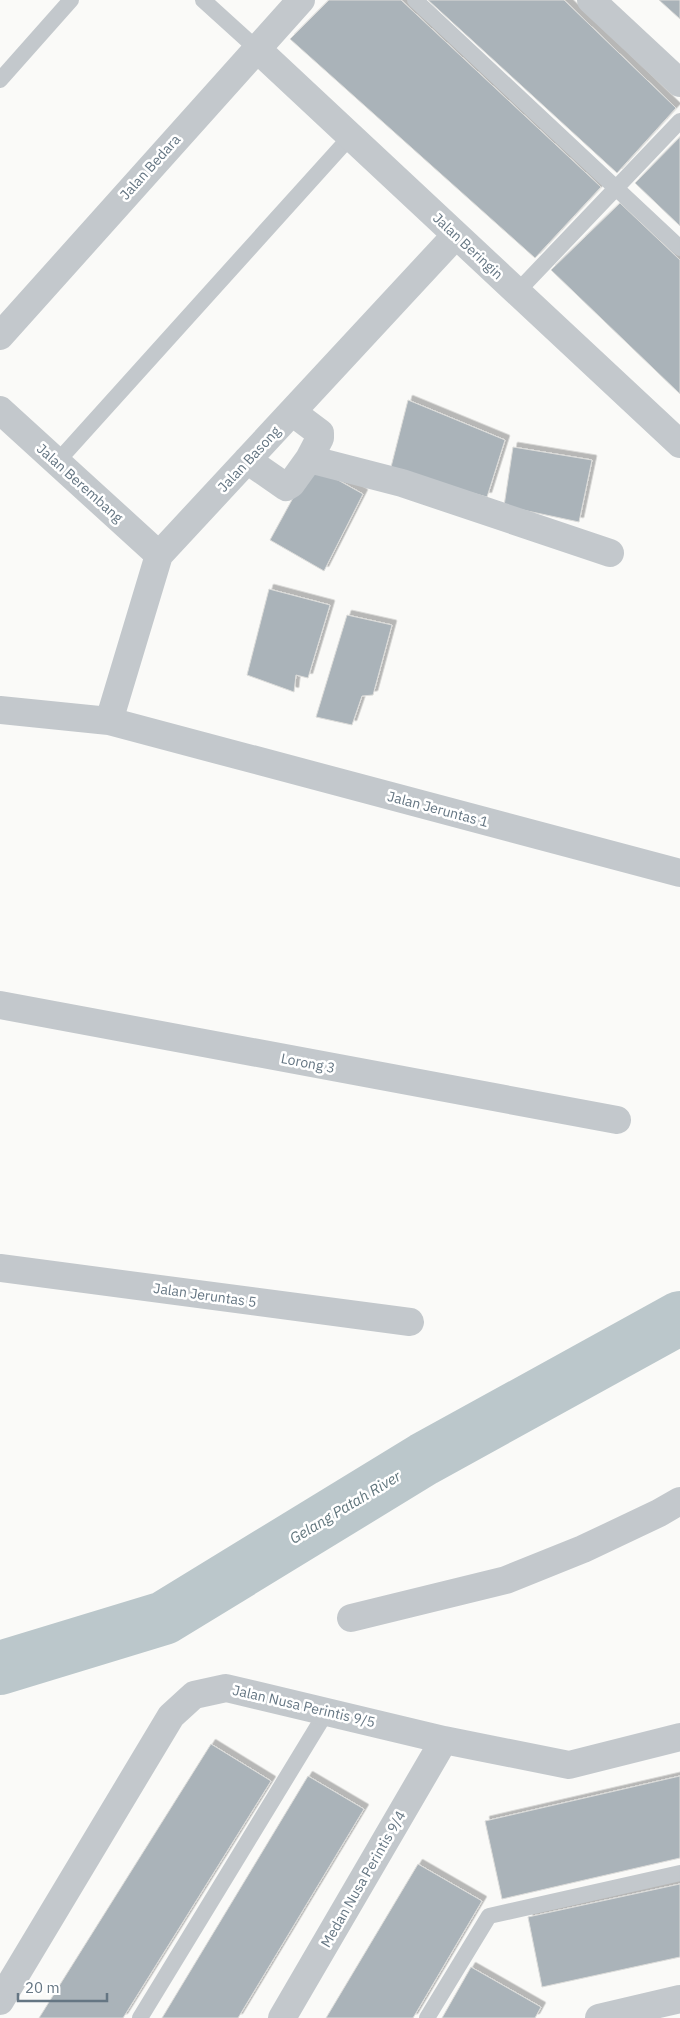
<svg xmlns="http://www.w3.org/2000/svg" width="680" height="2018" font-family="'IBM Plex Sans',sans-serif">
<defs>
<filter id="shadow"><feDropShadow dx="4.5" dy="-4.5" stdDeviation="0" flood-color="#0004"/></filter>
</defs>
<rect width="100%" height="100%" fill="#fafaf8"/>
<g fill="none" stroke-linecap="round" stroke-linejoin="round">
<path stroke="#bbc7cb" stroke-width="54" d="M 0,1668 L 164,1618 L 424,1459 L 680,1318"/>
</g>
<path fill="#aab3b9" stroke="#dcdcda" filter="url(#shadow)" d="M 329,0 L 401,0 L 601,187 L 535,258 L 290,39 Z
M 428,0 L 564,0 L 676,108 L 617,173 Z
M 659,0 L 680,0 L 680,19 Z
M 680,137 L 680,226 L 635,183 Z
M 620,203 L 680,260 L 680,394 L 551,270 Z
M 408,400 L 505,440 L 487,497 L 390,471 Z
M 513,447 L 592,460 L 579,522 L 504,506 Z
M 311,465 L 363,494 L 324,571 L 270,540 Z
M 269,589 L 330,605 L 308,678 L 296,675 L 294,692 L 247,675 Z
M 347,615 L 392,625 L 373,695 L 362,696 L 352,725 L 316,717 Z
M 211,1744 L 271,1781 L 123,2018 L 39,2018 Z
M 308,1776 L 364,1809 L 238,2018 L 162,2018 Z
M 680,1776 L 680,1858 L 502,1899 L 485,1821 Z
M 418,1864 L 482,1901 L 413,2018 L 326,2018 Z
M 680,1884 L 680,1957 L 542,1987 L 528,1917 Z
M 471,1967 L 541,2007 L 535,2018 L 442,2018 Z"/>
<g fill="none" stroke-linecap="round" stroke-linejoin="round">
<path stroke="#c3c8cc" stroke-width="16" d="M 203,0 L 256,48
M 415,0 L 680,248
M 0,80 L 71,0
M 517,292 L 680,121
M 57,462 L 351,136
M 140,2018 L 327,1711
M 427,2018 L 489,1916 L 680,1873"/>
<path stroke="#c3c8cc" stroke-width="28" d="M 591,0 L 680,83
M 256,48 L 680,444
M 0,336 L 301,0
M 0,410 L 159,555
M 292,412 L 320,433 L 320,438 L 309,459 L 402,483 L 610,553
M 247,460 L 286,487 L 291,484 L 309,459
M 0,710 L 109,721 L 680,873
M 109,721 L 159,555 L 456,235
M 0,1005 L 617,1120
M 0,1268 L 410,1322
M 351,1618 L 506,1580 L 583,1549 L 659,1513 L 680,1501
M 0,2001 L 171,1716 L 194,1695 L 226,1688 L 444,1740 L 569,1765 L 680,1737
M 282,2018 L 444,1740
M 599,2018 L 680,1999"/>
</g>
<g text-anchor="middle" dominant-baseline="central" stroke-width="5" stroke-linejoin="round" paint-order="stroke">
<g font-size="14" fill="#657683" stroke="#fff">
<text transform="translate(150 167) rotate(-48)">Jalan Bedara</text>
<text transform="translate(468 246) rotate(43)">Jalan Beringin</text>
<text transform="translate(249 459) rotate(-47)">Jalan Basong</text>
<text transform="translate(80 483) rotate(42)">Jalan Berembang</text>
<text transform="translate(438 809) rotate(15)">Jalan Jeruntas 1</text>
<text transform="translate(308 1063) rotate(11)">Lorong 3</text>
<text transform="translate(205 1295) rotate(8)">Jalan Jeruntas 5</text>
<text transform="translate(304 1706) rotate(13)">Jalan Nusa Perintis 9/5</text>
<text transform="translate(363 1879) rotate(-60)">Medan Nusa Perintis 9/4</text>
</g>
<g font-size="15" font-style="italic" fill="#60757c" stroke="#fff">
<text transform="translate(345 1507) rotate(-31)">Gelang Patah River</text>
</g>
</g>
<path d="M18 1993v8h89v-8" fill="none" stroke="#657683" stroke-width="2.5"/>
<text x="25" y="1993" font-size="15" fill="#657683" stroke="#ffffff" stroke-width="4" paint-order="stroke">20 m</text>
</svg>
